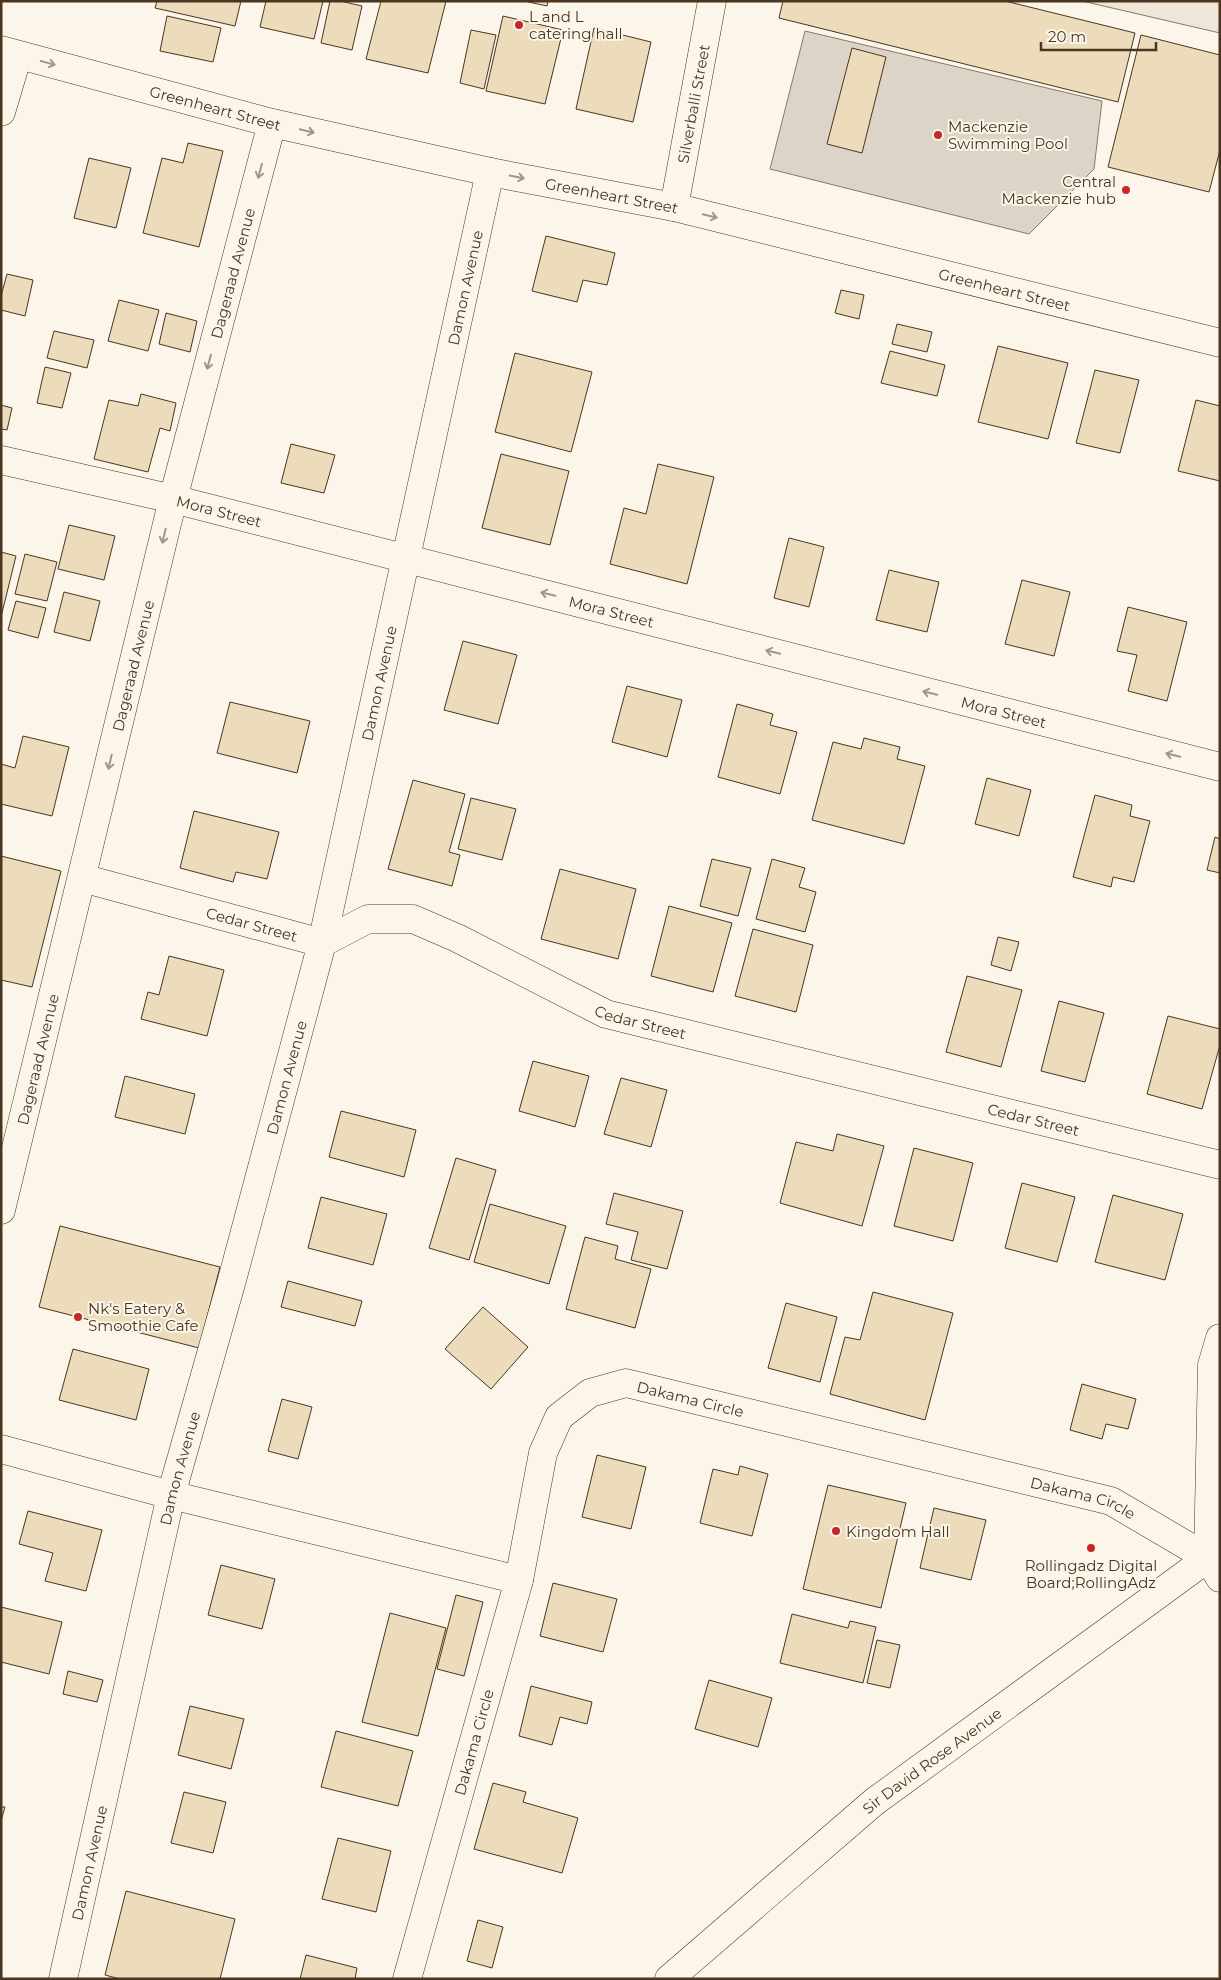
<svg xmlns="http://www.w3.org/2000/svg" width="1221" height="1980" font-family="Montserrat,sans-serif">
<rect width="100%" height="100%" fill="#fbf6e9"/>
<path fill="#ede6d9" stroke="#887966" d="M 1082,1 L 1220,1 L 1220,33 Z"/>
<path fill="#dcd4c6" stroke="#887966" d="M 805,31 L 1102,101 L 1094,169 L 1029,234 L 770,169 Z"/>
<path fill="#ecdcbc" stroke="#4a3520" d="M 157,1 L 241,1 L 235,26 L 155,8 Z
M 266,1 L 323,1 L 314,39 L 260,27 Z
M 330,1 L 340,1 L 362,6 L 352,50 L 321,43 Z
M 381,1 L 446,1 L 428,73 L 366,59 Z
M 524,1 L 548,1 L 547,6 Z
M 783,1 L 1005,1 L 1135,33 L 1118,102 L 779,18 Z
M 167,16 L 221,28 L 213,62 L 160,51 Z
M 503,16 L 563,30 L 545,104 L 486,91 Z
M 594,28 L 651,42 L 633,122 L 576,109 Z
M 471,30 L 496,35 L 484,89 L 460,83 Z
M 1141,35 L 1220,55 L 1220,150 L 1209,192 L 1108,167 Z
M 852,48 L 886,57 L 862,153 L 827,144 Z
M 188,143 L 223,151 L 199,247 L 143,233 L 162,158 L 183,163 Z
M 89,158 L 131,168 L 116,228 L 74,218 Z
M 546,236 L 615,253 L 607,285 L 583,280 L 577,302 L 532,291 Z
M 7,274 L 33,280 L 25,316 L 1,310 L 1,296 Z
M 841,290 L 864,295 L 859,319 L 835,313 Z
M 119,300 L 159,310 L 148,351 L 108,341 Z
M 166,313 L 197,321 L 190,352 L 159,344 Z
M 897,324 L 932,332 L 927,352 L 892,344 Z
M 54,331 L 94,340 L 87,368 L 47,358 Z
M 998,346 L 1068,363 L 1048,439 L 978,422 Z
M 890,351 L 945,365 L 937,396 L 881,383 Z
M 515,353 L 592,372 L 571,452 L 495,432 Z
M 45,367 L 71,373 L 62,408 L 37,403 Z
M 1095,370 L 1139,380 L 1120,453 L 1076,443 Z
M 141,394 L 176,403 L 170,431 L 160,428 L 148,472 L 94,459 L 109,400 L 138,406 Z
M 1196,400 L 1220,406 L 1220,481 L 1178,471 Z
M 1,405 L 12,408 L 7,430 L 1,429 Z
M 291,444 L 335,455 L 324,493 L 281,483 Z
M 501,454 L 569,471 L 550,545 L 482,528 Z
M 658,464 L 714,477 L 687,584 L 610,564 L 624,508 L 646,514 Z
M 69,525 L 115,536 L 104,580 L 58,569 Z
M 789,538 L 824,547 L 809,607 L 774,598 Z
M 1,552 L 16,556 L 1,617 Z
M 25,554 L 57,562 L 47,601 L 15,594 Z
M 889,570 L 939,582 L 927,632 L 876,620 Z
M 1022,580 L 1070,592 L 1054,656 L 1005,644 Z
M 64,592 L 100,601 L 90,641 L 54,632 Z
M 16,601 L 46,608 L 38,638 L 8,630 Z
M 1128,607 L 1187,622 L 1167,701 L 1128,691 L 1137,655 L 1117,651 Z
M 463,641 L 517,655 L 498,724 L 444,710 Z
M 627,686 L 682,700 L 667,757 L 612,742 Z
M 230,702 L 310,721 L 297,773 L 217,753 Z
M 737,704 L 773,714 L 770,725 L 797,732 L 780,794 L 718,777 Z
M 23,736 L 69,747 L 52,816 L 1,804 L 1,764 L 15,768 Z
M 864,738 L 900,747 L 897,759 L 925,766 L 904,844 L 812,820 L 833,742 L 861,749 Z
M 987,778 L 1031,790 L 1019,836 L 975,824 Z
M 413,780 L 465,794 L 449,852 L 460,855 L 452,886 L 388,869 Z
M 1095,795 L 1132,805 L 1130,816 L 1150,821 L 1134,882 L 1113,877 L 1111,887 L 1073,877 Z
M 471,798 L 516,809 L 502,860 L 458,849 Z
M 194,811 L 279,832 L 267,879 L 236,872 L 233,882 L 180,868 Z
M 1215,837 L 1220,839 L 1220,873 L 1207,870 Z
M 1,856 L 61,871 L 32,987 L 1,980 Z
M 712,859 L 751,868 L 738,916 L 700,906 Z
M 772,859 L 805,868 L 799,887 L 816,892 L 805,932 L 756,919 Z
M 560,869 L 636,889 L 618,959 L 541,939 Z
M 669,906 L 732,923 L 713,992 L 651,976 Z
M 753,929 L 813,945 L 796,1012 L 735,996 Z
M 998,937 L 1019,942 L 1011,971 L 991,965 Z
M 169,956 L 224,970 L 207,1036 L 141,1019 L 148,992 L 159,995 Z
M 967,976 L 1022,990 L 1001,1067 L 946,1052 Z
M 1059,1001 L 1104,1013 L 1085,1082 L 1041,1071 Z
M 1168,1016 L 1220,1029 L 1220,1045 L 1202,1109 L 1147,1094 Z
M 533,1061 L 589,1076 L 575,1127 L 519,1111 Z
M 125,1076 L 195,1094 L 185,1134 L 115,1117 Z
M 621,1078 L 667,1090 L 651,1147 L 604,1134 Z
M 341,1111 L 416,1130 L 404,1177 L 329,1157 Z
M 837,1134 L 884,1146 L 862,1226 L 780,1203 L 796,1142 L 833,1151 Z
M 914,1148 L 973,1163 L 953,1241 L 894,1226 Z
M 456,1158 L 496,1170 L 469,1260 L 429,1248 Z
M 1022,1183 L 1075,1197 L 1057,1262 L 1005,1248 Z
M 614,1193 L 683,1211 L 667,1269 L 631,1260 L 638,1232 L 606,1224 Z
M 1113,1195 L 1183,1214 L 1165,1280 L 1095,1262 Z
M 321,1197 L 387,1214 L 373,1265 L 308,1248 Z
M 490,1204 L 566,1226 L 549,1284 L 474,1262 Z
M 60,1226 L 220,1267 L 199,1348 L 39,1307 Z
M 585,1237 L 618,1246 L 615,1259 L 651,1269 L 635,1328 L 566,1309 Z
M 288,1281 L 362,1301 L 355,1326 L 281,1307 Z
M 873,1292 L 953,1313 L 925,1420 L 830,1394 L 845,1337 L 860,1340 Z
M 786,1303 L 837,1317 L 820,1382 L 768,1368 Z
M 483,1307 L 528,1347 L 491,1389 L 445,1349 Z
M 73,1349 L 149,1369 L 136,1420 L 59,1400 Z
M 1082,1384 L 1136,1399 L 1128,1429 L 1106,1424 L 1102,1439 L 1070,1430 Z
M 282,1399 L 312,1407 L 298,1459 L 268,1451 Z
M 597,1455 L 646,1467 L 631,1529 L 582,1517 Z
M 740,1466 L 768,1474 L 752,1536 L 700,1523 L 713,1469 L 738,1475 Z
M 828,1485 L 906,1503 L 881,1608 L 803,1589 Z
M 934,1508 L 986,1520 L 971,1580 L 920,1568 Z
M 28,1511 L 102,1530 L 86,1591 L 45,1581 L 53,1553 L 19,1544 Z
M 221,1565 L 275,1579 L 262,1629 L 208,1615 Z
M 553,1583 L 617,1599 L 603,1652 L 540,1636 Z
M 456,1595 L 483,1602 L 464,1676 L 437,1669 Z
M 1,1607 L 62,1622 L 49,1674 L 1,1662 Z
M 390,1613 L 446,1628 L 418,1736 L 362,1722 Z
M 792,1614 L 848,1628 L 850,1621 L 876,1627 L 863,1683 L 780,1663 Z
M 877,1640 L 900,1645 L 890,1688 L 867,1683 Z
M 68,1671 L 103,1680 L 97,1702 L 63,1694 Z
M 709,1680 L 772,1698 L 758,1747 L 695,1729 Z
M 531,1686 L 592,1702 L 587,1724 L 560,1717 L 552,1745 L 519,1736 Z
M 190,1706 L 244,1719 L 231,1769 L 178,1755 Z
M 336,1731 L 413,1751 L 398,1806 L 321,1787 Z
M 493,1783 L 526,1792 L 523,1802 L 578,1818 L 562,1873 L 474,1849 Z
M 184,1792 L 226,1802 L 213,1853 L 171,1843 Z
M 1,1807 L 5,1807 L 1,1821 Z
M 338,1838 L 391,1851 L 376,1912 L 322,1899 Z
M 126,1891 L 235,1919 L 220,1979 L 120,1979 L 105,1975 Z
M 478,1920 L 503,1927 L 492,1968 L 467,1961 Z
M 306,1955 L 357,1968 L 355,1979 L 300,1979 Z"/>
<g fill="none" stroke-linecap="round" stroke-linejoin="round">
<defs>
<g id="minor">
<path id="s1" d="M 1,50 L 272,123 L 490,172 L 674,207 L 1220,343"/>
<path d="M 1,112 L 18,55"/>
<path id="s2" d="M 674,207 L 712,1"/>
<path id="s3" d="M 1,460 L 173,499 L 1220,767"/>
<path id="s4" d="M 82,878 L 322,943 L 368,919 L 413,919 L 457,938 L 606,1014 L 1220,1165"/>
<path id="s5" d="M 1,1210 L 173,499 L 272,123"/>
<path d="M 1,1449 L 171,1495 L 519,1580"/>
<path d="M 1208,1558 L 1212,1365 L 1220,1338"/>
<path id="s6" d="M 63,1979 L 171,1495 L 232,1280 L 322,943 L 490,172"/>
<path id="s7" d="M 407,1979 L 519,1580 L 543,1453 L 559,1417 L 590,1393 L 626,1383 L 1111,1501 L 1208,1558"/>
<path id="s8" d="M 669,1979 L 874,1802 L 1208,1558"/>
</g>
<path id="major" d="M 1220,1551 L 1208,1558 L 1220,1578"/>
</defs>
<use href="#minor" stroke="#4a3520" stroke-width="29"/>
<use href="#major" stroke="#4a3520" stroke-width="29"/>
<use href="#minor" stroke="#fbf6e9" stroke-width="28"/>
<use href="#major" stroke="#fbf6e9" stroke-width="28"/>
</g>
<defs><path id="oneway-shaft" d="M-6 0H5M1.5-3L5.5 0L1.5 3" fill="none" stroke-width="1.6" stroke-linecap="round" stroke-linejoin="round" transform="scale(1.25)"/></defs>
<g stroke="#a29684">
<use href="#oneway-shaft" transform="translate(48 63) rotate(15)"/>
<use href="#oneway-shaft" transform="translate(307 131) rotate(13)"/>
<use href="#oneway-shaft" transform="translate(260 171) rotate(105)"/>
<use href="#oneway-shaft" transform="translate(517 177) rotate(11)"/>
<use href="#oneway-shaft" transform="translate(710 216) rotate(14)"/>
<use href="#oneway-shaft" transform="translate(209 362) rotate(105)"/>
<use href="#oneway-shaft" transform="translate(164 536) rotate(103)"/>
<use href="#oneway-shaft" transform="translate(548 594) rotate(-166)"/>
<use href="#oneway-shaft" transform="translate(773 652) rotate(-166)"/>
<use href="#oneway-shaft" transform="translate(930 693) rotate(-166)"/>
<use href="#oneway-shaft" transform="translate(1173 755) rotate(-166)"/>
<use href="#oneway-shaft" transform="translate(110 762) rotate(103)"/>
</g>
<g fill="#c62828" stroke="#fbf6e9" stroke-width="2">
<circle cx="519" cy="25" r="5"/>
<circle cx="938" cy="135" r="5"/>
<circle cx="1126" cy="190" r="5"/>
<circle cx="78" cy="1317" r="5"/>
<circle cx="836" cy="1531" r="5"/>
<circle cx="1091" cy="1548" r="5"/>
</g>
<g text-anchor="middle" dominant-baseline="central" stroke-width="4" stroke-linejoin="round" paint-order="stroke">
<g font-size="15" fill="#4a3520" stroke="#fbf6e9" text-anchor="start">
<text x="529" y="16">L and L<tspan x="529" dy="17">catering hall</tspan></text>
<text x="948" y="126">Mackenzie<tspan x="948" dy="17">Swimming Pool</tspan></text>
<text x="1116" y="181" text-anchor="end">Central<tspan x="1116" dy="17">Mackenzie hub</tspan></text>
<text x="88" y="1308">Nk's Eatery &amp;<tspan x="88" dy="17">Smoothie Cafe</tspan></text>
<text x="846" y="1531">Kingdom Hall</text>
<text x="1091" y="1565" text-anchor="middle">Rollingadz Digital<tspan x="1091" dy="17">Board;RollingAdz</tspan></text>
</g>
<g font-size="15" fill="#4a3520" stroke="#fbf6e9">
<text stroke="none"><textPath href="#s2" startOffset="105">Silverballi Street</textPath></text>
<text stroke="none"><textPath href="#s1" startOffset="222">Greenheart Street</textPath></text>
<text stroke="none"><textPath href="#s1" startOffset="628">Greenheart Street</textPath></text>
<text stroke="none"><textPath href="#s5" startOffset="965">Dageraad Avenue</textPath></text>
<text stroke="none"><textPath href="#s6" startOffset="1739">Damon Avenue</textPath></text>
<text stroke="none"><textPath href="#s1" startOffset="1032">Greenheart Street</textPath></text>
<text stroke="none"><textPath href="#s3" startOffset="224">Mora Street</textPath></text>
<text stroke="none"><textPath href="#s3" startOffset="629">Mora Street</textPath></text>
<text stroke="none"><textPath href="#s5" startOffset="560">Dageraad Avenue</textPath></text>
<text stroke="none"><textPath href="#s6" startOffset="1334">Damon Avenue</textPath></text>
<text stroke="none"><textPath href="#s3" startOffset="1034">Mora Street</textPath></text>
<text stroke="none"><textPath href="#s4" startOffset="176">Cedar Street</textPath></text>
<text stroke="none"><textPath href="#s4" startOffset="596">Cedar Street</textPath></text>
<text stroke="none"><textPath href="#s5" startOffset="155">Dageraad Avenue</textPath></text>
<text stroke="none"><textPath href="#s6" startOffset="929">Damon Avenue</textPath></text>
<text stroke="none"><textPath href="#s4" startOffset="1001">Cedar Street</textPath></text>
<text stroke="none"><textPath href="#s7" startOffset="726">Dakama Circle</textPath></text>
<text stroke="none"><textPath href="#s6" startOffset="524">Damon Avenue</textPath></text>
<text stroke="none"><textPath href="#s7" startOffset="1131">Dakama Circle</textPath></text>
<text stroke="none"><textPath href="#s7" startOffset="246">Dakama Circle</textPath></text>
<text stroke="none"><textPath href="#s8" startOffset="342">Sir David Rose Avenue</textPath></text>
<text stroke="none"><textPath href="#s6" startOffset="119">Damon Avenue</textPath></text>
</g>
</g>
<rect width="1221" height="1980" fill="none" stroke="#4a3520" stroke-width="5"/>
<path d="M1041 42v8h115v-8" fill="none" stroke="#4a3520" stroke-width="2.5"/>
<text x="1048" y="42" font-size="15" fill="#4a3520" stroke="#fbf6e9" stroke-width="4" paint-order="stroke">20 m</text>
</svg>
